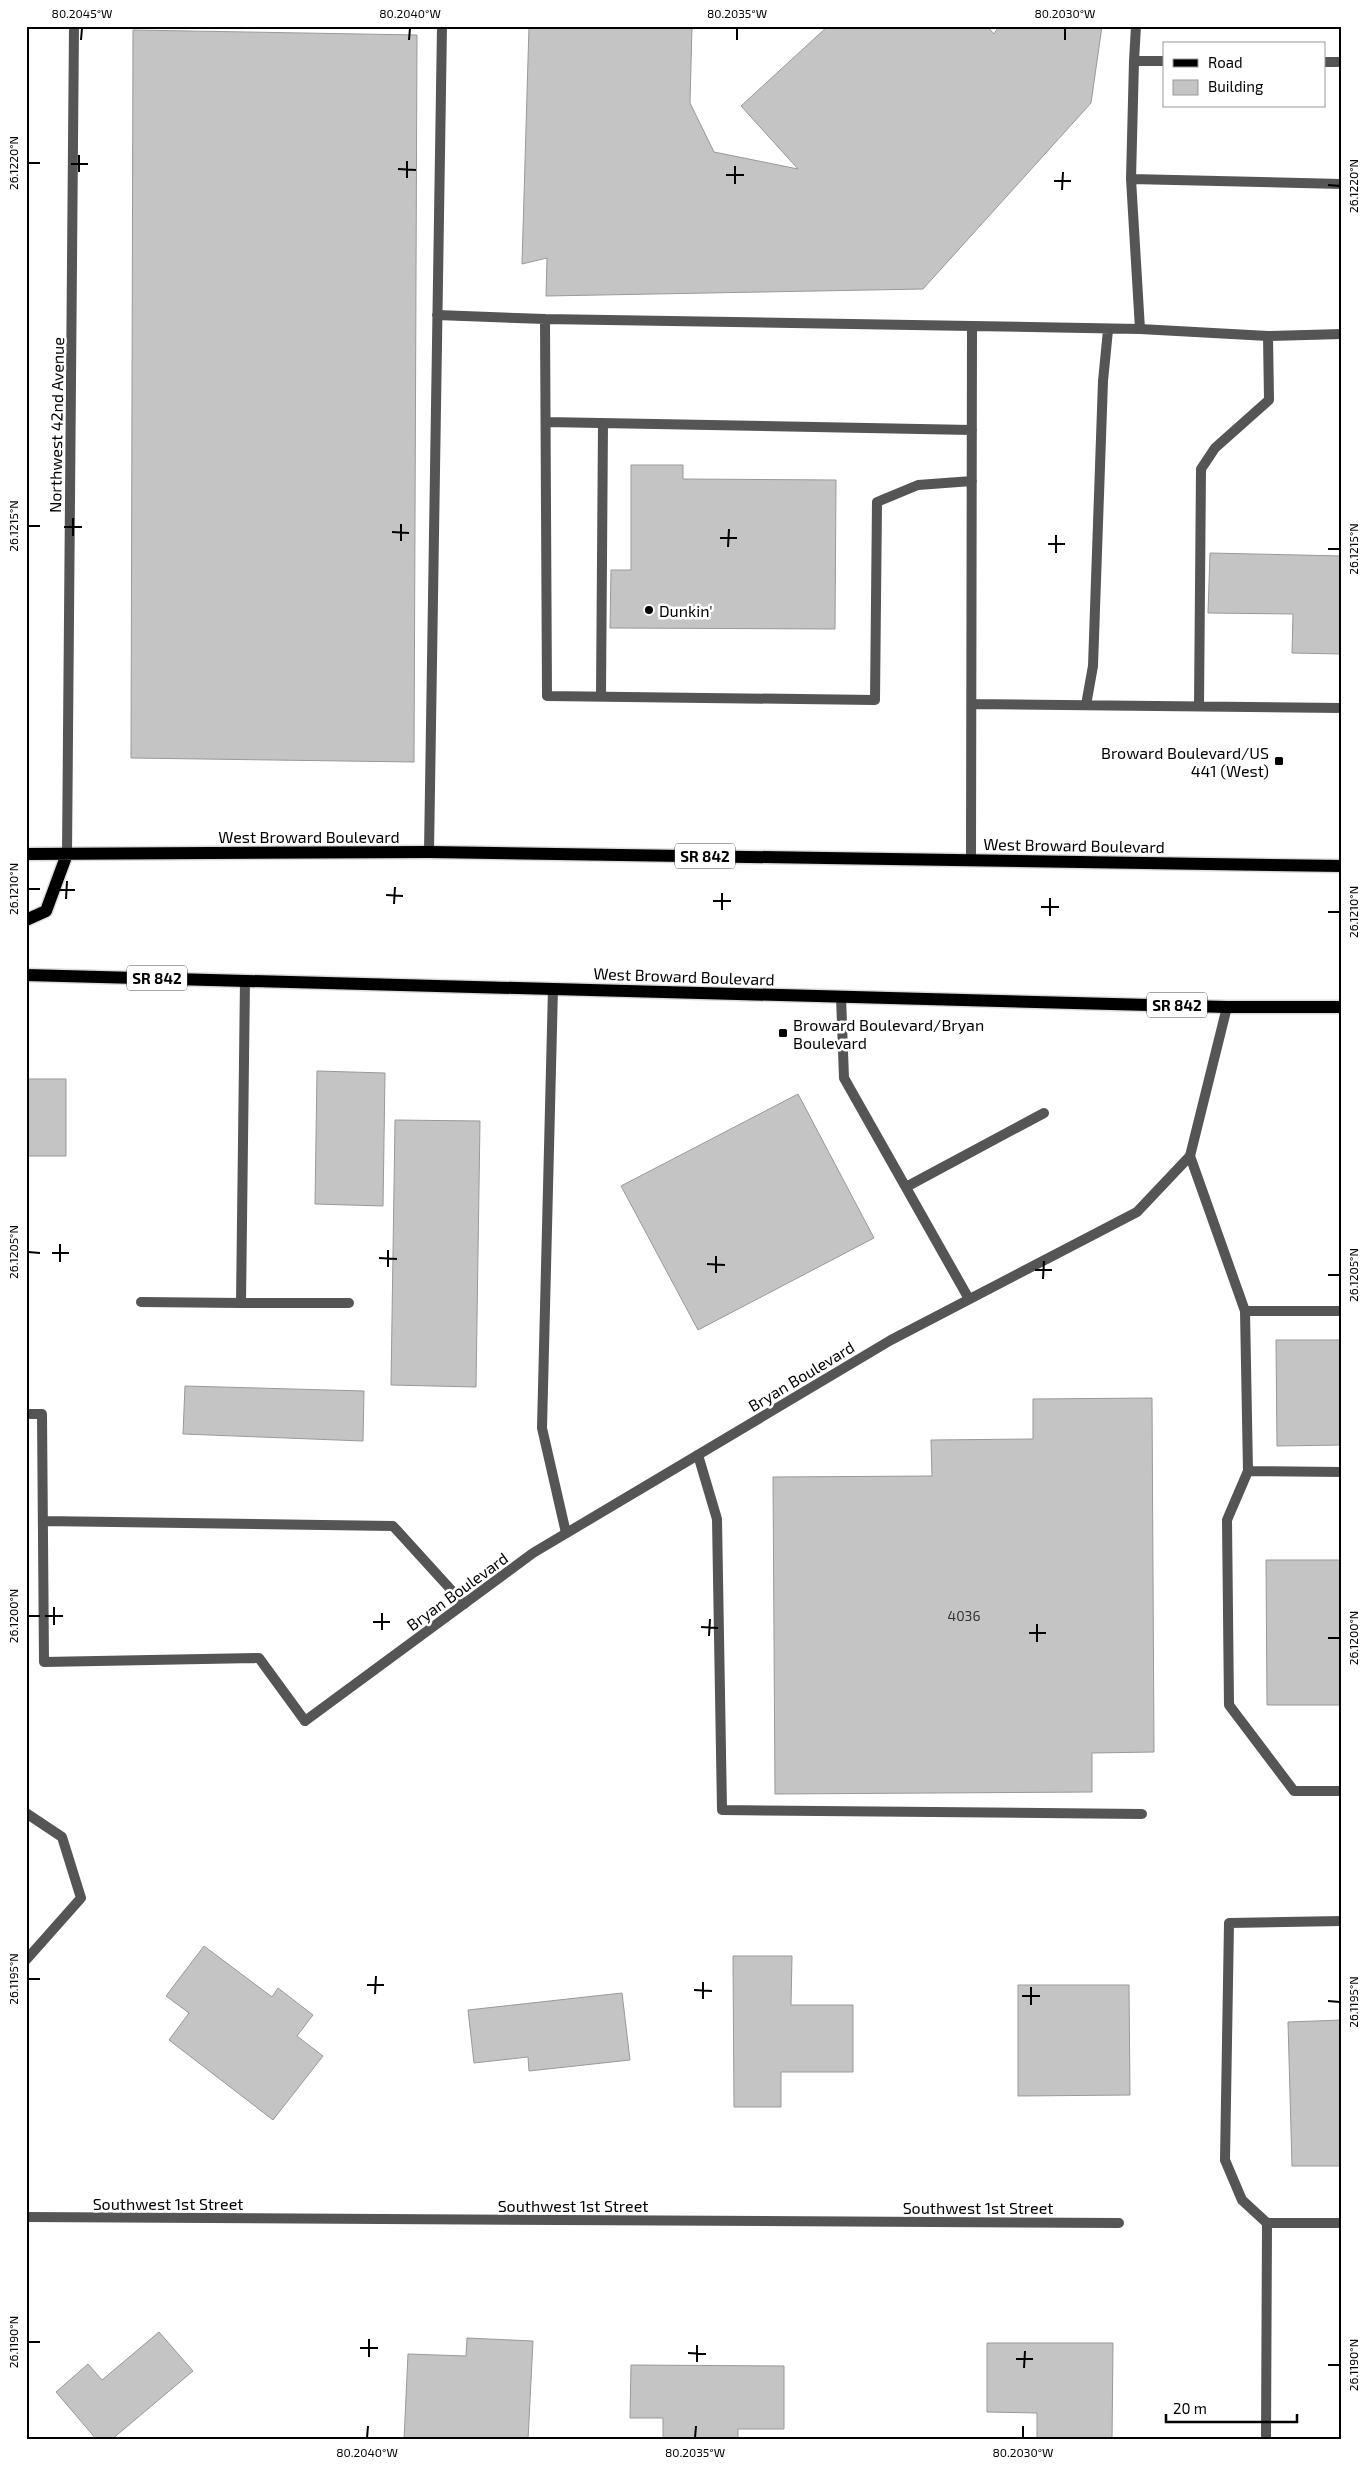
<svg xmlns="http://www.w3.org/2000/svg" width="1368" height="2466" font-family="'Exo 2',sans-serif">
<rect width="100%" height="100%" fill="#fff"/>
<path fill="#c4c4c4" stroke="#999" d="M 529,26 L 692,26 L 690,103 L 714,152 L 798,169 L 741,106 L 828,26 L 987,26 L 994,34 L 999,26 L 1102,26 L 1091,103 L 923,289 L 546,296 L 547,258 L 522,264 Z
M 133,30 L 417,35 L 414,762 L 131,758 Z
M 631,465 L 683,465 L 683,479 L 836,480 L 835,629 L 610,628 L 611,570 L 631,570 Z
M 1210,553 L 1342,556 L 1342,654 L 1292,653 L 1293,614 L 1208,613 Z
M 317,1071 L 385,1073 L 383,1206 L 315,1204 Z
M 26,1079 L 66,1079 L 66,1156 L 26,1156 Z
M 798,1094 L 874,1238 L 698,1330 L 621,1186 Z
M 395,1120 L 480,1121 L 476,1387 L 391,1385 Z
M 1276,1340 L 1342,1340 L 1342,1445 L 1277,1446 Z
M 185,1386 L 364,1391 L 363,1441 L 183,1434 Z
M 1152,1398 L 1154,1752 L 1092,1753 L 1092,1792 L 775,1794 L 773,1477 L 932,1476 L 931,1440 L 1033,1439 L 1033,1399 Z
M 1266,1560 L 1342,1560 L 1342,1705 L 1267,1705 Z
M 204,1946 L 272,1997 L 278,1988 L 313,2015 L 297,2036 L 323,2056 L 273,2120 L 169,2040 L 189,2013 L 166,1996 Z
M 733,1956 L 792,1956 L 791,2005 L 853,2005 L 853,2072 L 781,2072 L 781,2107 L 734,2107 Z
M 1018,1985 L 1129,1985 L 1130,2095 L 1018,2096 Z
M 622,1993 L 630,2060 L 529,2071 L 528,2057 L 474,2063 L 468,2010 Z
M 1342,2020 L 1342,2166 L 1292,2166 L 1288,2022 Z
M 159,2332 L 193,2371 L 111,2440 L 97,2440 L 56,2392 L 88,2364 L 102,2380 Z
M 467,2338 L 533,2341 L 528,2440 L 404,2440 L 408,2354 L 466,2356 Z
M 987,2343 L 1113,2343 L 1112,2440 L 1037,2440 L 1037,2413 L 987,2412 Z
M 631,2365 L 784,2366 L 784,2429 L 738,2429 L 738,2440 L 663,2440 L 663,2418 L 630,2418 Z"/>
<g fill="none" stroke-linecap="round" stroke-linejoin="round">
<defs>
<path id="primary" d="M 26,854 L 429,852 L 1342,866
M 26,920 L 46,911 L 67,854
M 26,975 L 1227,1007 L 1342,1007"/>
</defs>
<use href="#primary" stroke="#dbdbdb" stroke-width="15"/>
<path stroke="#555" stroke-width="10" d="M 1136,26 L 1134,61 L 1164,61
M 1324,62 L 1342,62
M 1131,179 L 1134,61
M 437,315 L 545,319
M 1140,329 L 1131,179 L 1342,184
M 546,422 L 972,430
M 972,481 L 918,485 L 877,502 L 875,700 L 547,696 L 545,319 L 972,326
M 601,696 L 603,423
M 972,704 L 1342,708
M 1086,705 L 1093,666 L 1103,381 L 1108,330
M 1199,706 L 1201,469 L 1215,448 L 1269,400 L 1268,336
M 429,852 L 442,26
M 971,860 L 972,326 L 1140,329 L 1268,336 L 1342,334
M 245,980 L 241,1303 L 349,1303
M 553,988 L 542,1428 L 566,1533
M 841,997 L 844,1078 L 969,1299
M 1190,1156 L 1245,1311 L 1342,1311
M 906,1187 L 1044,1113
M 141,1302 L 241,1303
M 1245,1311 L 1248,1471 L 1227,1520 L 1229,1705 L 1294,1791 L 1342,1791
M 26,1414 L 42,1414 L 44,1662 L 259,1658 L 305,1721
M 698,1455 L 717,1519 L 722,1810 L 1142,1814
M 1248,1471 L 1342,1472
M 43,1521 L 393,1526 L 464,1604
M 1266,2440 L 1267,2223 L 1242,2200 L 1225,2160 L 1229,1923 L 1342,1921"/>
<path stroke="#555" stroke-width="10" d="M 67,854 L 74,26
M 305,1721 L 533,1553 L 891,1340 L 1137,1212 L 1190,1156 L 1227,1007
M 26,1813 L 62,1837 L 81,1898 L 26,1960
M 26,2217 L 1119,2223
M 1267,2223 L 1342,2223"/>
<use href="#primary" stroke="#000" stroke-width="12"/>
</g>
<path fill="none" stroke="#000" stroke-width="2" d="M 81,40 L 82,28M 409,40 L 410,28M 737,40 L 737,28M 1065,40 L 1065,28M 28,163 L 40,163M 71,164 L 88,164M 398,169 L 416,170M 79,172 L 79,155M 726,175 L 744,175M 407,178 L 407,161M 1054,181 L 1071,181M 735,184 L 735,166M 1328,185 L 1340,186M 1062,190 L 1063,172M 28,526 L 40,526M 64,527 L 82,527M 392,532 L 409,533M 73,536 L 73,518M 720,538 L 737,538M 401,541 L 401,524M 1048,544 L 1065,544M 728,547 L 729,529M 1328,549 L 1340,549M 1056,553 L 1056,535M 28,889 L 40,889M 58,890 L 75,890M 386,895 L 403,896M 66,899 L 67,881M 713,901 L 731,901M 394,904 L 395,887M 1041,907 L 1059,907M 722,910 L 722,893M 1328,912 L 1340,912M 1050,916 L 1050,898M 28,1252 L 40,1253M 52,1253 L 69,1253M 379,1258 L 397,1259M 60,1262 L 60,1244M 707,1264 L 725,1265M 388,1267 L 388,1250M 1035,1270 L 1052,1270M 716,1273 L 716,1256M 1328,1275 L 1340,1275M 1043,1279 L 1044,1261M 28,1616 L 40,1616M 45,1616 L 63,1616M 373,1622 L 390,1622M 54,1625 L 54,1607M 701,1627 L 718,1628M 382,1630 L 382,1613M 1029,1633 L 1046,1633M 709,1636 L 710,1619M 1328,1638 L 1340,1638M 1037,1642 L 1037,1624M 28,1979 L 40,1979M 367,1985 L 384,1985M 694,1990 L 712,1991M 375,1994 L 376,1976M 1022,1996 L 1040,1996M 703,1999 L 703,1982M 1328,2001 L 1340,2002M 1031,2005 L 1031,1987M 28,2342 L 40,2342M 360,2348 L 378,2348M 688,2353 L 706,2354M 369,2357 L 369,2339M 1016,2359 L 1033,2359M 697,2362 L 697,2345M 1328,2365 L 1340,2365M 1024,2368 L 1025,2351M 367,2438 L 368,2426M 695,2438 L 696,2426M 1023,2438 L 1023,2426"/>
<g fill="#000" stroke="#fff" stroke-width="2">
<circle cx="649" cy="610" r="5"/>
<rect x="1274" y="756" width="10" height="10" rx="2.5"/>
<rect x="778" y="1028" width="10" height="10" rx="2.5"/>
</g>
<g text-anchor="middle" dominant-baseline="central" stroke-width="5" stroke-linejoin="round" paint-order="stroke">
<g font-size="14" fill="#313131">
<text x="964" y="1615">4036</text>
</g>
<g fill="#fff" stroke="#4c4c4c" stroke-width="1">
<rect x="675" y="843.5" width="60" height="25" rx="4"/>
<rect x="127" y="965.5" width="60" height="25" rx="4"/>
<rect x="1147" y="992.5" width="60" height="25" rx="4"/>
</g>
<g font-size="15" font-weight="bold" fill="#000">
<text x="705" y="856">SR 842</text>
<text x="157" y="978">SR 842</text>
<text x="1177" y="1005">SR 842</text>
</g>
<g font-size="16" fill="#000" stroke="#fff">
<text transform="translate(56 425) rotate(-89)">Northwest 42nd Avenue</text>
<text x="309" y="836">West Broward Boulevard</text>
<text transform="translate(1074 845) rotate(1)">West Broward Boulevard</text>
<text transform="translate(684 976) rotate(2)">West Broward Boulevard</text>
<text transform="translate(801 1376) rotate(-31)">Bryan Boulevard</text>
<text transform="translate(457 1591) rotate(-36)">Bryan Boulevard</text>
<text x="168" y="2203">Southwest 1st Street</text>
<text x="573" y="2205">Southwest 1st Street</text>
<text x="978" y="2207">Southwest 1st Street</text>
</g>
<g font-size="16" fill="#000" stroke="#fff" text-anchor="start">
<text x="659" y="610">Dunkin'</text>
<text x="1269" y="752" text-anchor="end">Broward Boulevard/US<tspan x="1269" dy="18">441 (West)</tspan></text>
<text x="793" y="1024">Broward Boulevard/Bryan<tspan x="793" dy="18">Boulevard</tspan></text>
</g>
</g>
<rect width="1368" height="2466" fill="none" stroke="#ffffff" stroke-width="55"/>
<rect x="1163" y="42" width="162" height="65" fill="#ffffff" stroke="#999999"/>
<rect x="1173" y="59" width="25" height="8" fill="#000000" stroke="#999999"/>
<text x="1208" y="68" font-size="15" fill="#000000">Road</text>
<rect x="1173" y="80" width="25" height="15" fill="#c4c4c4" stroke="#999999"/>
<text x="1208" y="92" font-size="15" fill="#000000">Building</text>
<path d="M1166 2414v8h131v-8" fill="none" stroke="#000000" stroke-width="2.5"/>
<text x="1173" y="2414" font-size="15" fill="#000000" stroke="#ffffff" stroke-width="4" paint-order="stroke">20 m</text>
<rect x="28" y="28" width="1312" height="2410" fill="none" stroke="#000" stroke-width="2"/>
<g font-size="12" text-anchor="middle" fill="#000">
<text x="82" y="18">80.2045°W</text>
<text x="410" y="18">80.2040°W</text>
<text x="737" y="18">80.2035°W</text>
<text x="1065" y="18">80.2030°W</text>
<text transform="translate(14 163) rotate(-90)" y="4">26.1220°N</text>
<text transform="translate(1354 186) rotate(-90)" y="4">26.1220°N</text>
<text transform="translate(14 526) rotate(-90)" y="4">26.1215°N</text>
<text transform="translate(1354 549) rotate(-90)" y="4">26.1215°N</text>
<text transform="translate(14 889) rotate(-90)" y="4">26.1210°N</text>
<text transform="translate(1354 912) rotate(-90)" y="4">26.1210°N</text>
<text transform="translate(14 1252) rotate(-90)" y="4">26.1205°N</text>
<text transform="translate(1354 1275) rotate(-90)" y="4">26.1205°N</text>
<text transform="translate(14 1616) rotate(-90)" y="4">26.1200°N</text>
<text transform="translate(1354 1638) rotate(-90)" y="4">26.1200°N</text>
<text transform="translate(14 1979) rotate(-90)" y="4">26.1195°N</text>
<text transform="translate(1354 2002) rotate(-90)" y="4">26.1195°N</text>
<text transform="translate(14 2342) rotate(-90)" y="4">26.1190°N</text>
<text transform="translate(1354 2365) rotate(-90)" y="4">26.1190°N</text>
<text x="367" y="2457">80.2040°W</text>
<text x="695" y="2457">80.2035°W</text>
<text x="1023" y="2457">80.2030°W</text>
</g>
</svg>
